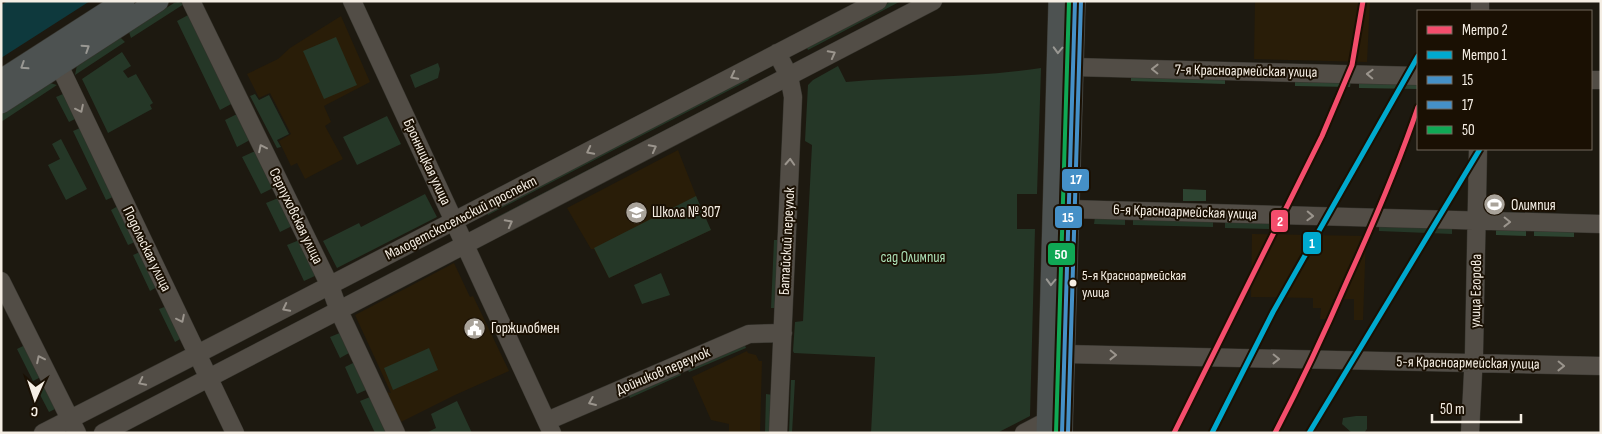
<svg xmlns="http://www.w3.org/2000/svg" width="1602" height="434" font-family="'Sofia Sans Condensed',sans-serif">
<rect width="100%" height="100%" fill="#1d1910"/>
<path fill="#291d08" d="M 1255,1 L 1370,1 L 1367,62 L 1254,59 Z
M 341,16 L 370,82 L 324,106 L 331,122 L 325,126 L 343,159 L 305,179 L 297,163 L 291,166 L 279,141 L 291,134 L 270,93 L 259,98 L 247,74 L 278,59 L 290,48 Z
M 678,150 L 704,216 L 711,230 L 609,278 L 594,249 L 591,249 L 567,208 Z
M 1252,234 L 1366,236 L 1363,320 L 1354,320 L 1354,299 L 1333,299 L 1332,319 L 1320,319 L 1321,308 L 1313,308 L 1313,298 L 1251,297 Z
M 454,263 L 470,297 L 473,296 L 509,371 L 455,395 L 397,424 L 381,391 L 391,393 L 355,315 Z
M 747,351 L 748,353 L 756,355 L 759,361 L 762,361 L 760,433 L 729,433 L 729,424 L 711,420 L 692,377 Z"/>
<path fill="#253727" d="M 892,1 L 901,1 L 808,50 L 806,46 Z
M 178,2 L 184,4 L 131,38 L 129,32 L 174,3 Z
M 190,14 L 233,103 L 220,110 L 177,21 Z
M 120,37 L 125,42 L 75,75 L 77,65 Z
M 336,37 L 357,85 L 324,99 L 303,51 Z
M 122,52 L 131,66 L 123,71 L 128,78 L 136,74 L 153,103 L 150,105 L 152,109 L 108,133 L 82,79 Z
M 438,63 L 440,69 L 438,78 L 415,88 L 410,75 Z
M 838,66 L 846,82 C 911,76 976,78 1041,68 L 1037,194 L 1017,194 L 1017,229 L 1035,229 L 1030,416 L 997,433 L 871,433 L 875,357 L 794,353 L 793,351 L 795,322 L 803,321 L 812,145 L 805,141 L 808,85 L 813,80 Z
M 747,76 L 749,80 L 488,215 L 486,211 Z
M 50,83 L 57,85 L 1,122 L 1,114 L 23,99 L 26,100 L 25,98 Z
M 752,85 L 754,88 L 493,224 L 491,220 Z
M 63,94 L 75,119 L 69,122 L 56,97 Z
M 255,94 L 259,100 L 269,95 L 289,134 L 277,140 L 281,147 L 277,148 L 250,96 Z
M 235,115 L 239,115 L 250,139 L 248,141 L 237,147 L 225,120 Z
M 387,116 L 401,144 L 357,165 L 343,137 Z
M 80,128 L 113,197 L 106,200 L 73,131 Z
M 61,139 L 87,189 L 66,200 L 48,165 L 60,159 L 52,144 Z
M 253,152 L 257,152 L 274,186 L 271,189 L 261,194 L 242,157 Z
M 425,194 L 437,217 L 337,268 L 323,241 L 359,223 L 361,227 Z
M 696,196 L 711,230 L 609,278 L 594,248 Z
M 276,199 L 280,199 L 291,223 L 290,227 L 280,232 L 266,203 Z
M 118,206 L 135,242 L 128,245 L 111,210 Z
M 1095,217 L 1125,218 L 1125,225 L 1094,224 Z
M 1133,218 L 1213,220 L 1213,227 L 1133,225 Z
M 1225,220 L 1270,222 L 1269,229 L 1225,228 Z
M 1379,224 L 1452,226 L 1452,234 L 1379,231 Z
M 774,240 L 781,240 L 777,308 L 771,308 Z
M 297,241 L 300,241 L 317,275 L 304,281 L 287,245 Z
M 140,252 L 157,287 L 150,291 L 133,255 Z
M 661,273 L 670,295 L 642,304 L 634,285 Z
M 167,306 L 182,338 L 175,342 L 159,309 Z
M 342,332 L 349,353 L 340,358 L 330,337 Z
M 744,343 L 746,348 L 689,372 L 686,367 Z
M 25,345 L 41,377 L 33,381 L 17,349 Z
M 429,348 L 438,370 L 393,390 L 384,368 Z
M 353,363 L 356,363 L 367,386 L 366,390 L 357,394 L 345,367 Z
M 679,370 L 681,375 L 630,398 L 628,393 Z
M 791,380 L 795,380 L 792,433 L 789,433 Z
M 45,385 L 57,408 L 49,412 L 37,389 Z
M 766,394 L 773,395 L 772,433 L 765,433 Z
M 370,397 L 390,433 L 375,433 L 360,401 Z
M 457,401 L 472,433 L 426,433 L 436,428 L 431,414 Z
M 1356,416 L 1367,416 L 1367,429 L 1364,433 L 1352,433 L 1342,424 L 1343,418 Z"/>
<path fill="#2d4431" d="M 1131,74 L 1225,77 L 1225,84 L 1131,81 Z
M 1295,78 L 1351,80 L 1350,87 L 1295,86 Z
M 1359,80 L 1417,82 L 1417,89 L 1359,88 Z
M 1183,189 L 1206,190 L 1206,201 L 1183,201 Z
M 1496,227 L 1526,228 L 1526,236 L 1496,235 Z
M 1534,228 L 1574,229 L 1574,237 L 1534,236 Z"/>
<path fill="#0e393d" d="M 8,1 L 90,1 L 1,58 L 1,5 Z"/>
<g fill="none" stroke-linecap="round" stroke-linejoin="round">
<defs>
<path id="minor" d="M 191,1 L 330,286 L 339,311 L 396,433
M 352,1 L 552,433
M 1480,11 L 1480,1
M 777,53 L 789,76 L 793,97 L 778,433
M 59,65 L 235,433
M 1073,67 L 1418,76
M 1591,80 L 1601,80
M 1069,209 L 1601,224
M 1,281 L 77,433
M 1065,354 L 1601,366
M 547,421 L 749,334 L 783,333
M 43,433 L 209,348 L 878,1
M 103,433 L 933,1
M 1024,433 L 1047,421
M 1470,433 L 1474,353 L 1478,149"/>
<path id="major" d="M 1,80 L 124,1
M 1,103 L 158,1
M 1047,433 L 1059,1
M 1062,433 L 1075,1"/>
</defs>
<use href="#minor" stroke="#35332c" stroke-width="19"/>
<use href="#major" stroke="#35332c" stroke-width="22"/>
<use href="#minor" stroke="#524d46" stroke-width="18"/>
<use href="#major" stroke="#4d5251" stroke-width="21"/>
<defs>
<path id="bus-1" d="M 1062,433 L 1075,1"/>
<path id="bus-2" d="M 1068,433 L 1081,1"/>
<path id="bus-3" d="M 1056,433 L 1069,1"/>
</defs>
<use href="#bus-1" stroke="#1a1003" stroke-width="8"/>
<use href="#bus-2" stroke="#1a1003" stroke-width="8"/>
<use href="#bus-3" stroke="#1a1003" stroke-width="8"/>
<use href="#bus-1" stroke="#4590c7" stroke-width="4"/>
<use href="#bus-2" stroke="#4590c7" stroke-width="4"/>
<use href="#bus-3" stroke="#10a855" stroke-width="4"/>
<defs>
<path id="metro-1" d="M 1174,433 L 1322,136 L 1352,65 L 1363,1
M 1275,433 C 1301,383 1325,332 1347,281 C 1373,224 1398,166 1418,107"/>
<path id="metro-2" d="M 1212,433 L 1273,312 L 1418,56
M 1309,433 L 1480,149"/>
</defs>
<use href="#metro-1" stroke="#1a1003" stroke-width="9"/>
<use href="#metro-2" stroke="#1a1003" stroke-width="9"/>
<use href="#metro-1" stroke="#f44d6c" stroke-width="5"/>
<use href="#metro-2" stroke="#00a9ce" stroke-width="5"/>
</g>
<defs><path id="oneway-chevron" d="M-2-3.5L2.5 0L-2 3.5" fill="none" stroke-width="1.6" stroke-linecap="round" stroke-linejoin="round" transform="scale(1.25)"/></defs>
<g stroke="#999893">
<use href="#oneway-chevron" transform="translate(86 48) rotate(-33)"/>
<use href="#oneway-chevron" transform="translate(1058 50) rotate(92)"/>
<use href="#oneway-chevron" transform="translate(24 66) rotate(147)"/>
<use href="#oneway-chevron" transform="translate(1051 282) rotate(92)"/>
</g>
<g stroke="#9b958d">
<use href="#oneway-chevron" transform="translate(832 54) rotate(-28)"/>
<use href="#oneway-chevron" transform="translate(1155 69) rotate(-179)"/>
<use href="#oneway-chevron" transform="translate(1370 74) rotate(-178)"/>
<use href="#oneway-chevron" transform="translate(734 76) rotate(153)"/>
<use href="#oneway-chevron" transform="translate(80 109) rotate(64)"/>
<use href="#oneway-chevron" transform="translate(262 148) rotate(-116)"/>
<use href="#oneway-chevron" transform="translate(653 148) rotate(-28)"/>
<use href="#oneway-chevron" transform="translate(590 151) rotate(153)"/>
<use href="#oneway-chevron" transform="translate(790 162) rotate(-87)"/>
<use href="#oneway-chevron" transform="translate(1310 216) rotate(2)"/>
<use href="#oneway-chevron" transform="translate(1507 222) rotate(1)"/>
<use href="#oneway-chevron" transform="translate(509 223) rotate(-28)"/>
<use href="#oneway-chevron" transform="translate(286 308) rotate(153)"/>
<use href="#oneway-chevron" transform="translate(181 319) rotate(64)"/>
<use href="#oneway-chevron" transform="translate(1113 355) rotate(1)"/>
<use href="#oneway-chevron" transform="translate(40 359) rotate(-116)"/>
<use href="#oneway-chevron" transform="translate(1276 359) rotate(1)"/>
<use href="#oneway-chevron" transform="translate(1561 366) rotate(1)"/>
<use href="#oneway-chevron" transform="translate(142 382) rotate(154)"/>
<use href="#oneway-chevron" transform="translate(592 402) rotate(157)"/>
</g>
<defs>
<symbol id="stadium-disc" viewBox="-11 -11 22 22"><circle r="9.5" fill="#a9a39a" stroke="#1a1003"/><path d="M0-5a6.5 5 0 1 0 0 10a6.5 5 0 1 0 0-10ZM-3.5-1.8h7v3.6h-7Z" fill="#fff"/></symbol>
<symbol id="school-disc" viewBox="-11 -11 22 22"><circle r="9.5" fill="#a9a39a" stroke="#1a1003"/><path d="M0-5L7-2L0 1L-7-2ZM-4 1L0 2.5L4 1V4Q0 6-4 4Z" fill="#fff"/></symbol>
<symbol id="civic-disc" viewBox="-11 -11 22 22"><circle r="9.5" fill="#a9a39a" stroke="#1a1003"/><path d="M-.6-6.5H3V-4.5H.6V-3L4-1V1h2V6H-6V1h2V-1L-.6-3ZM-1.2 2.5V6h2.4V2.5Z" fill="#fff"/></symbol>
</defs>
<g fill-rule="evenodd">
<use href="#stadium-disc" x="1482" y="192" width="25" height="25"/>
<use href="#school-disc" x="624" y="200" width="25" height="25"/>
<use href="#civic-disc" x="462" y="316" width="25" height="25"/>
</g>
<circle fill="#f5eee4" stroke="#1a1003" stroke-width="2" cx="1073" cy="283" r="4.5"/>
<g text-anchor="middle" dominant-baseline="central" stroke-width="4" stroke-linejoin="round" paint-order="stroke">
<g font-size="14" fill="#f5eee4" stroke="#1a1003" text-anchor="start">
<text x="1082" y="275">5-я Красноармейская<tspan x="1082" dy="17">улица</tspan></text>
</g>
<g font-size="15" fill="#f5eee4" stroke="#1a1003">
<text transform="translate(1246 71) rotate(1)">7-я Красноармейская улица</text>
<text transform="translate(427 162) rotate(65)">Бронницкая улица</text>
<text transform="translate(1185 212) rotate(2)">6-я Красноармейская улица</text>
<text transform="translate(296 216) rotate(64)">Серпуховская улица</text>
<text transform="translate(461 218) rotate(-27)">Малодетскосельский проспект</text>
<text transform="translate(787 241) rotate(-87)">Батайский переулок</text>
<text transform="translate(147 249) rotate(64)">Подольская улица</text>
<text transform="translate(1476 291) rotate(-89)">улица Егорова</text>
<text transform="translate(1468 363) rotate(1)">5-я Красноармейская улица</text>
<text transform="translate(663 371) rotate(-23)">Дойников переулок</text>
</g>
<g font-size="15" fill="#f5eee4" stroke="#1a1003" text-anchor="start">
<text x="1511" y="205">Олимпия</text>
<text x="652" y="212">Школа № 307</text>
<text x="491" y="328">Горжилобмен</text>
</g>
<g font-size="15" fill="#abdfb5" stroke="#1a1003">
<text x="913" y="257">сад Олимпия</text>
</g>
</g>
<g stroke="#1a1003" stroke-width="2">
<rect x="1061" y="168" width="29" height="24" rx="5" fill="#4590c7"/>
<rect x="1054" y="205" width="29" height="24" rx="5" fill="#4590c7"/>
<rect x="1270" y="209" width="19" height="24" rx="5" fill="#f44d6c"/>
<rect x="1302" y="231" width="20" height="24" rx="5" fill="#00a9ce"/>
<rect x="1047" y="242" width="29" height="24" rx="5" fill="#10a855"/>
</g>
<g font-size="14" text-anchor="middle" font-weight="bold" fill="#fff">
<text x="1076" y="184">17</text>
<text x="1068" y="222">15</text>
<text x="1280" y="226">2</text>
<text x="1312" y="248">1</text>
<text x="1061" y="259">50</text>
</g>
<rect width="1602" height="434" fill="none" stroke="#f5eee4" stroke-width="5"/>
<rect x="1417" y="10" width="175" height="140" fill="#1a1003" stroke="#72695d"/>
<rect x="1427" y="26" width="25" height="8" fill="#f44d6c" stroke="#72695d"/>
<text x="1462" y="35" font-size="15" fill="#f5eee4">Метро 2</text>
<rect x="1427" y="51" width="25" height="8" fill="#00a9ce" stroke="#72695d"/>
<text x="1462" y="60" font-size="15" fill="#f5eee4">Метро 1</text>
<rect x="1427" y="76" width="25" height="8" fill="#4590c7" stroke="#72695d"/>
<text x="1462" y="85" font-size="15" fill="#f5eee4">15</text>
<rect x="1427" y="101" width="25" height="8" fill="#4590c7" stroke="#72695d"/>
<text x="1462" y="110" font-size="15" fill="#f5eee4">17</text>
<rect x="1427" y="126" width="25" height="8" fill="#10a855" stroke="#72695d"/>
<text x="1462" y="135" font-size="15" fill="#f5eee4">50</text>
<g transform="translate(35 399) rotate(183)" stroke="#1a1003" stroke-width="4" paint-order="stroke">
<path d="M0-4L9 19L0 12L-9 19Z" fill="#f5eee4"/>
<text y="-8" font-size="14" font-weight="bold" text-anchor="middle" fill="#f5eee4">С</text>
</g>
<path d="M1432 414v8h89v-8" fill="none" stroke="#f5eee4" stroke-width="2.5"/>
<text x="1440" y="414" font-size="15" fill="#f5eee4" stroke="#1a1003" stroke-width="4" paint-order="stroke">50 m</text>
</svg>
